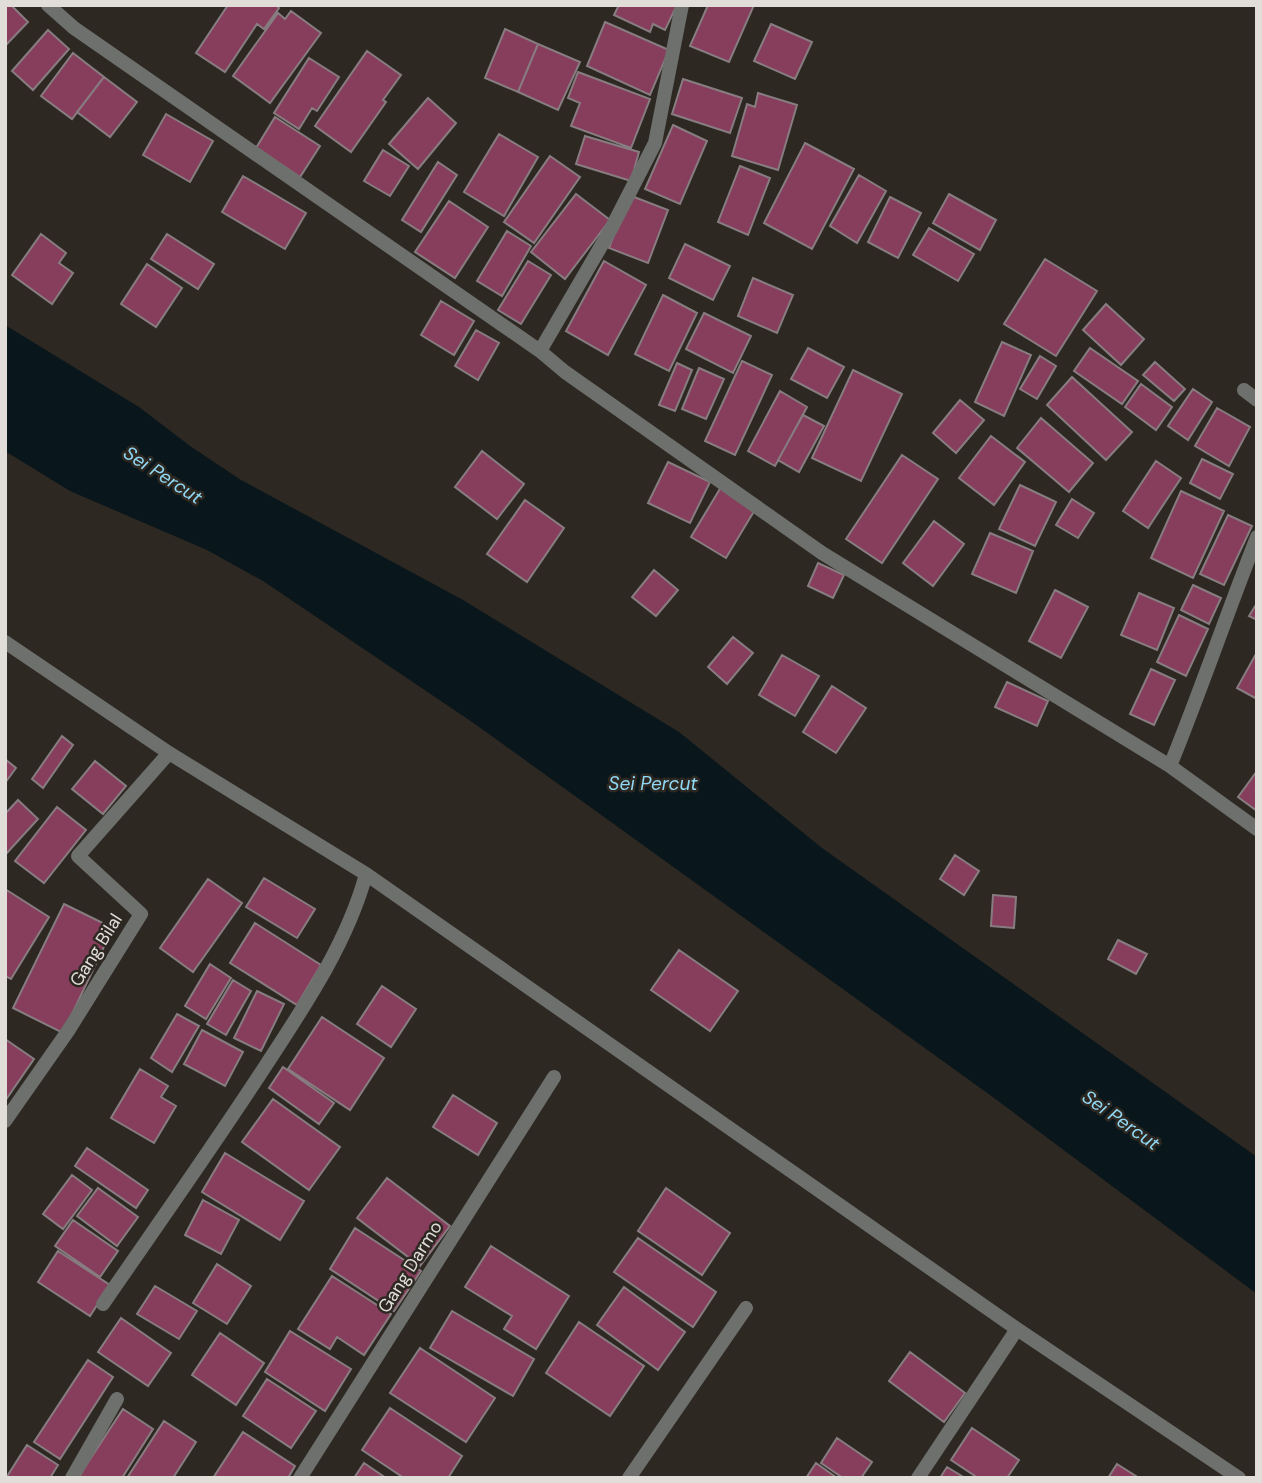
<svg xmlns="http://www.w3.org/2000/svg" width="1262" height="1483" font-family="'DM Sans',sans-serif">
<rect width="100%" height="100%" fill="#2d2822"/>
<path fill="#09161b" d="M 5,325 L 139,407 L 190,446 L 241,480 L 463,600 L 679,732 L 822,848 L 1257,1157 L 1257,1294 L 990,1095 L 475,724 L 263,581 L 207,550 L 70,491 L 5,451 Z"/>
<path fill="#873d5c" stroke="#877d81" stroke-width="2" d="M 5,5 L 11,5 L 28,22 L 5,46 Z
M 228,5 L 276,5 L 279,8 L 264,29 L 257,24 L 225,72 L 196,53 Z
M 619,5 L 677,5 L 665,30 L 653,24 L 650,32 L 614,15 Z
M 708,5 L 754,5 L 729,62 L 690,46 Z
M 291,11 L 321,33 L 270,103 L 233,76 L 278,13 L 285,19 Z
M 605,22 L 669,50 L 650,95 L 587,66 Z
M 771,24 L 812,42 L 795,79 L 754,61 Z
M 505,29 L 538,44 L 518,92 L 485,78 Z
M 48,30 L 69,49 L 33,90 L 12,71 Z
M 538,44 L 580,62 L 558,110 L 518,92 Z
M 367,51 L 401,75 L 383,100 L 386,102 L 351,152 L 315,126 Z
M 73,53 L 104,77 L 72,119 L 41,96 Z
M 309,58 L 339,77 L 317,111 L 312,108 L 299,129 L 274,113 Z
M 578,72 L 650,99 L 631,148 L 571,126 L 580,103 L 568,98 Z
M 104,77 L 137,102 L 110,137 L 77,112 Z
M 683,79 L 742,98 L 730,133 L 672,114 Z
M 758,93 L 797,105 L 778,170 L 732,156 L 747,104 L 755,107 Z
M 428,98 L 456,123 L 418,169 L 389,144 Z
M 166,114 L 213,141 L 190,182 L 143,155 Z
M 275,117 L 320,146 L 300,177 L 256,148 Z
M 673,125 L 707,141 L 680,204 L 645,189 Z
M 499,134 L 538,157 L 504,216 L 464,192 Z
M 585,136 L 639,152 L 631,181 L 576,164 Z
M 805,143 L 854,169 L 812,249 L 764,223 Z
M 383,150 L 409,166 L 390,196 L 364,181 Z
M 550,156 L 580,177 L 534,243 L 504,222 Z
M 438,162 L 457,175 L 421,232 L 402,220 Z
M 740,166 L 770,178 L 748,235 L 718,222 Z
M 859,175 L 886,191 L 857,243 L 830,226 Z
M 243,176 L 306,213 L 285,249 L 222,212 Z
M 576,194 L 610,220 L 565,279 L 531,252 Z
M 949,194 L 996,220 L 980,250 L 933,223 Z
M 629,195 L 668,210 L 648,263 L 609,248 Z
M 890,197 L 921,213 L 898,258 L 868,242 Z
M 449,201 L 488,227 L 455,278 L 415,252 Z
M 929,228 L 974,254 L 958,281 L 913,255 Z
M 507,231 L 531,246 L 502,296 L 477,281 Z
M 41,234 L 66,253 L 59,263 L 73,273 L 52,304 L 12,275 Z
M 167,234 L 214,264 L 198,289 L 151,259 Z
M 685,244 L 730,266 L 713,300 L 669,278 Z
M 1045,259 L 1097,291 L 1056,356 L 1004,324 Z
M 528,261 L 551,275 L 521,324 L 498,310 Z
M 604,261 L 646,285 L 608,355 L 566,331 Z
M 147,264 L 182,288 L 156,327 L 121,304 Z
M 753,278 L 793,295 L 777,333 L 738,316 Z
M 663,295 L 697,313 L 669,371 L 635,354 Z
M 441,301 L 474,321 L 454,355 L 421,335 Z
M 1106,304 L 1144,339 L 1121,365 L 1083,330 Z
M 704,313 L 751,336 L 733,373 L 686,349 Z
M 476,330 L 499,343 L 478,380 L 455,366 Z
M 1002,342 L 1031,355 L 1004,416 L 975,402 Z
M 808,348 L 844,367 L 827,398 L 791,379 Z
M 1090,348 L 1138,381 L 1122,404 L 1074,371 Z
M 1040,356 L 1056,366 L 1037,399 L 1020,389 Z
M 742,361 L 772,375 L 735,455 L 705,441 Z
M 1155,362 L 1185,389 L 1174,401 L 1143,375 Z
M 677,363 L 692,370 L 675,411 L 659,405 Z
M 699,368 L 724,379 L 706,419 L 682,409 Z
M 853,370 L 902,394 L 861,481 L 812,458 Z
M 1072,377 L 1132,432 L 1106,460 L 1047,405 Z
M 1141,384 L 1172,407 L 1156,430 L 1125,407 Z
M 1193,389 L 1212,402 L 1188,440 L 1168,426 Z
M 780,391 L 807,407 L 775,466 L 748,451 Z
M 960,400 L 984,420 L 956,453 L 933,433 Z
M 1217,408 L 1250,427 L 1229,466 L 1195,446 Z
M 803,415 L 824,426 L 799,472 L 778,460 Z
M 1041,418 L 1093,463 L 1069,492 L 1017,448 Z
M 991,436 L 1025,462 L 994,505 L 959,478 Z
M 482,451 L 524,484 L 497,519 L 455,487 Z
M 902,455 L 938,479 L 882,563 L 846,539 Z
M 1202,459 L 1233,474 L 1220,499 L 1190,483 Z
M 1156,461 L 1181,478 L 1148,528 L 1123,511 Z
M 668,462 L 710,482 L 690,523 L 648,503 Z
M 1020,485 L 1056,502 L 1035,546 L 999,529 Z
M 721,487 L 756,508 L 726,558 L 691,537 Z
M 1181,491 L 1224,511 L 1193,578 L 1151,558 Z
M 1072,499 L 1094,513 L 1078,538 L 1056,525 Z
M 525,500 L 564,528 L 527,582 L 487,554 Z
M 1228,515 L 1252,526 L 1224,585 L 1200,574 Z
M 934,521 L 964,544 L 933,586 L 903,563 Z
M 990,533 L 1033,551 L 1016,593 L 972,574 Z
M 818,563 L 844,575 L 833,598 L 808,586 Z
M 654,570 L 678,590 L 656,616 L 632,597 Z
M 1193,585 L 1221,598 L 1209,624 L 1181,610 Z
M 1055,590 L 1088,607 L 1061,658 L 1029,641 Z
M 1139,593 L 1174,608 L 1157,650 L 1121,635 Z
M 1257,603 L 1257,620 L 1249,616 Z
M 1179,615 L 1208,629 L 1186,676 L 1157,662 Z
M 733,637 L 753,653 L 727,684 L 708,667 Z
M 1257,652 L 1257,699 L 1237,688 Z
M 782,655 L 819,676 L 795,716 L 759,695 Z
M 1151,669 L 1175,680 L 1154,725 L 1130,714 Z
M 1007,682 L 1048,701 L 1037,726 L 995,707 Z
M 832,686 L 866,708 L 836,753 L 803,732 Z
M 62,736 L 73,745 L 43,788 L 32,779 Z
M 5,759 L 16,768 L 5,783 Z
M 95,761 L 126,786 L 103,814 L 72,789 Z
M 1257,771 L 1257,811 L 1238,797 Z
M 18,800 L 38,819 L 6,854 L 5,814 Z
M 57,807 L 86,830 L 44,883 L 15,861 Z
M 955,855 L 979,871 L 964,895 L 940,879 Z
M 264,878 L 315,909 L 297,938 L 246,907 Z
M 208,879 L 242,903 L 193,972 L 160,948 Z
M 5,889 L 49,917 L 11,979 L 5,976 Z
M 993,895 L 1016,897 L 1014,928 L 991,926 Z
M 64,904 L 113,928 L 63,1033 L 13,1008 Z
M 255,923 L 321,965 L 297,1005 L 230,963 Z
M 1118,940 L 1147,954 L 1136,974 L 1108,959 Z
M 679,950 L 738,991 L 710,1031 L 651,990 Z
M 210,964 L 231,978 L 206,1019 L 185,1006 Z
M 233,980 L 251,991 L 226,1035 L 207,1024 Z
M 382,986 L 416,1009 L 391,1047 L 357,1024 Z
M 257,991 L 284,1004 L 261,1051 L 234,1038 Z
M 177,1014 L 199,1026 L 172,1072 L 151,1058 Z
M 322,1017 L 384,1058 L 350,1110 L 288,1069 Z
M 202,1030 L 243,1052 L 225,1086 L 184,1064 Z
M 5,1039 L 34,1059 L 5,1101 Z
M 283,1067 L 334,1103 L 319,1124 L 269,1088 Z
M 140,1069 L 168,1086 L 161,1097 L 176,1106 L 154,1143 L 111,1118 Z
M 453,1095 L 497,1123 L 478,1155 L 433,1127 Z
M 273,1099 L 340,1147 L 309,1190 L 242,1142 Z
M 87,1148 L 148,1190 L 136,1208 L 75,1166 Z
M 225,1153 L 304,1201 L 280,1240 L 202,1192 Z
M 72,1175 L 92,1190 L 63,1229 L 43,1214 Z
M 387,1178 L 450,1226 L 420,1266 L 357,1218 Z
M 98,1188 L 138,1217 L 117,1246 L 77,1216 Z
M 666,1188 L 730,1233 L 702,1275 L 638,1231 Z
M 203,1200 L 239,1220 L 221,1254 L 185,1235 Z
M 73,1220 L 118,1251 L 100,1277 L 55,1246 Z
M 355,1228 L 421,1271 L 394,1311 L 330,1269 Z
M 638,1238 L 716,1292 L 693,1327 L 614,1272 Z
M 491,1246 L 569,1296 L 536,1349 L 504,1329 L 512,1316 L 465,1287 Z
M 58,1251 L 110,1285 L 90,1316 L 38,1282 Z
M 217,1264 L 251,1286 L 227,1324 L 193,1303 Z
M 332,1276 L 391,1314 L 364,1355 L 337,1337 L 330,1349 L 298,1329 Z
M 155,1286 L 197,1311 L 179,1339 L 137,1314 Z
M 624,1287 L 685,1332 L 658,1370 L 597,1325 Z
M 452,1311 L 534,1359 L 513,1396 L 430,1348 Z
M 121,1318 L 171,1353 L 148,1386 L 98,1352 Z
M 579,1322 L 644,1366 L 610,1416 L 546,1373 Z
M 290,1331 L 351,1369 L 325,1411 L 265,1372 Z
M 220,1333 L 264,1363 L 236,1405 L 192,1375 Z
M 420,1348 L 495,1398 L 466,1442 L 390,1393 Z
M 910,1352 L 965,1393 L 944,1422 L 889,1381 Z
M 88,1360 L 113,1377 L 60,1459 L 34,1442 Z
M 267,1379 L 316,1411 L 291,1448 L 243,1416 Z
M 390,1408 L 462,1456 L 448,1478 L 404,1478 L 362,1450 Z
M 123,1409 L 153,1429 L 122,1478 L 83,1478 L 79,1476 Z
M 164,1421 L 196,1442 L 173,1478 L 127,1478 Z
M 972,1428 L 1019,1460 L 1007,1478 L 978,1478 L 951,1460 Z
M 243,1432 L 295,1466 L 288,1478 L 213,1478 Z
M 837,1438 L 872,1462 L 861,1478 L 843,1478 L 821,1463 Z
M 27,1445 L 58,1465 L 50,1478 L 6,1478 Z
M 364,1463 L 386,1478 L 354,1478 Z
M 816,1463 L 837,1478 L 806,1478 Z
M 1117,1464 L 1139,1478 L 1108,1478 Z
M 947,1467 L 965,1478 L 940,1478 Z"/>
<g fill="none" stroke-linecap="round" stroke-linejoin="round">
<path stroke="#6e706d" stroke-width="14" d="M 48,5 L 74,28 L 540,351 L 565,372 L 822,553 L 1170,766 L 1257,829
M 540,351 L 611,229 L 655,143 L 682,5
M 1244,390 L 1257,400
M 5,642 L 169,753 L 366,874 L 1017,1329 L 1239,1478
M 1170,766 C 1201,690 1227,613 1257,537
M 5,1121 L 68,1031 L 141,914 L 78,856 L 169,753
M 103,1304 C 158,1224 215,1144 268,1062 C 306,1004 348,941 366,874
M 72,1478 L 117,1399
M 300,1478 L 554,1077
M 629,1478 L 746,1308
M 918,1478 L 1017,1329"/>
</g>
<g text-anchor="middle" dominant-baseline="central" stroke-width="5" stroke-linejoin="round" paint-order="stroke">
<g font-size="18" fill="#e1ded9" stroke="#2d2822">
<text transform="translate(96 950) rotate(-58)">Gang Bilal</text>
<text transform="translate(410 1267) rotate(-58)">Gang Darmo</text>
</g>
<g font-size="19" font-style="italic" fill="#90d8f4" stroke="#2d2822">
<text transform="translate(163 475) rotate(33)">Sei Percut</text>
<text x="653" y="783">Sei Percut</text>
<text transform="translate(1121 1120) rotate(35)">Sei Percut</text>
</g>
</g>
<rect width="1262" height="1483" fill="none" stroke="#e1ded9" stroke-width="14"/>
</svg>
